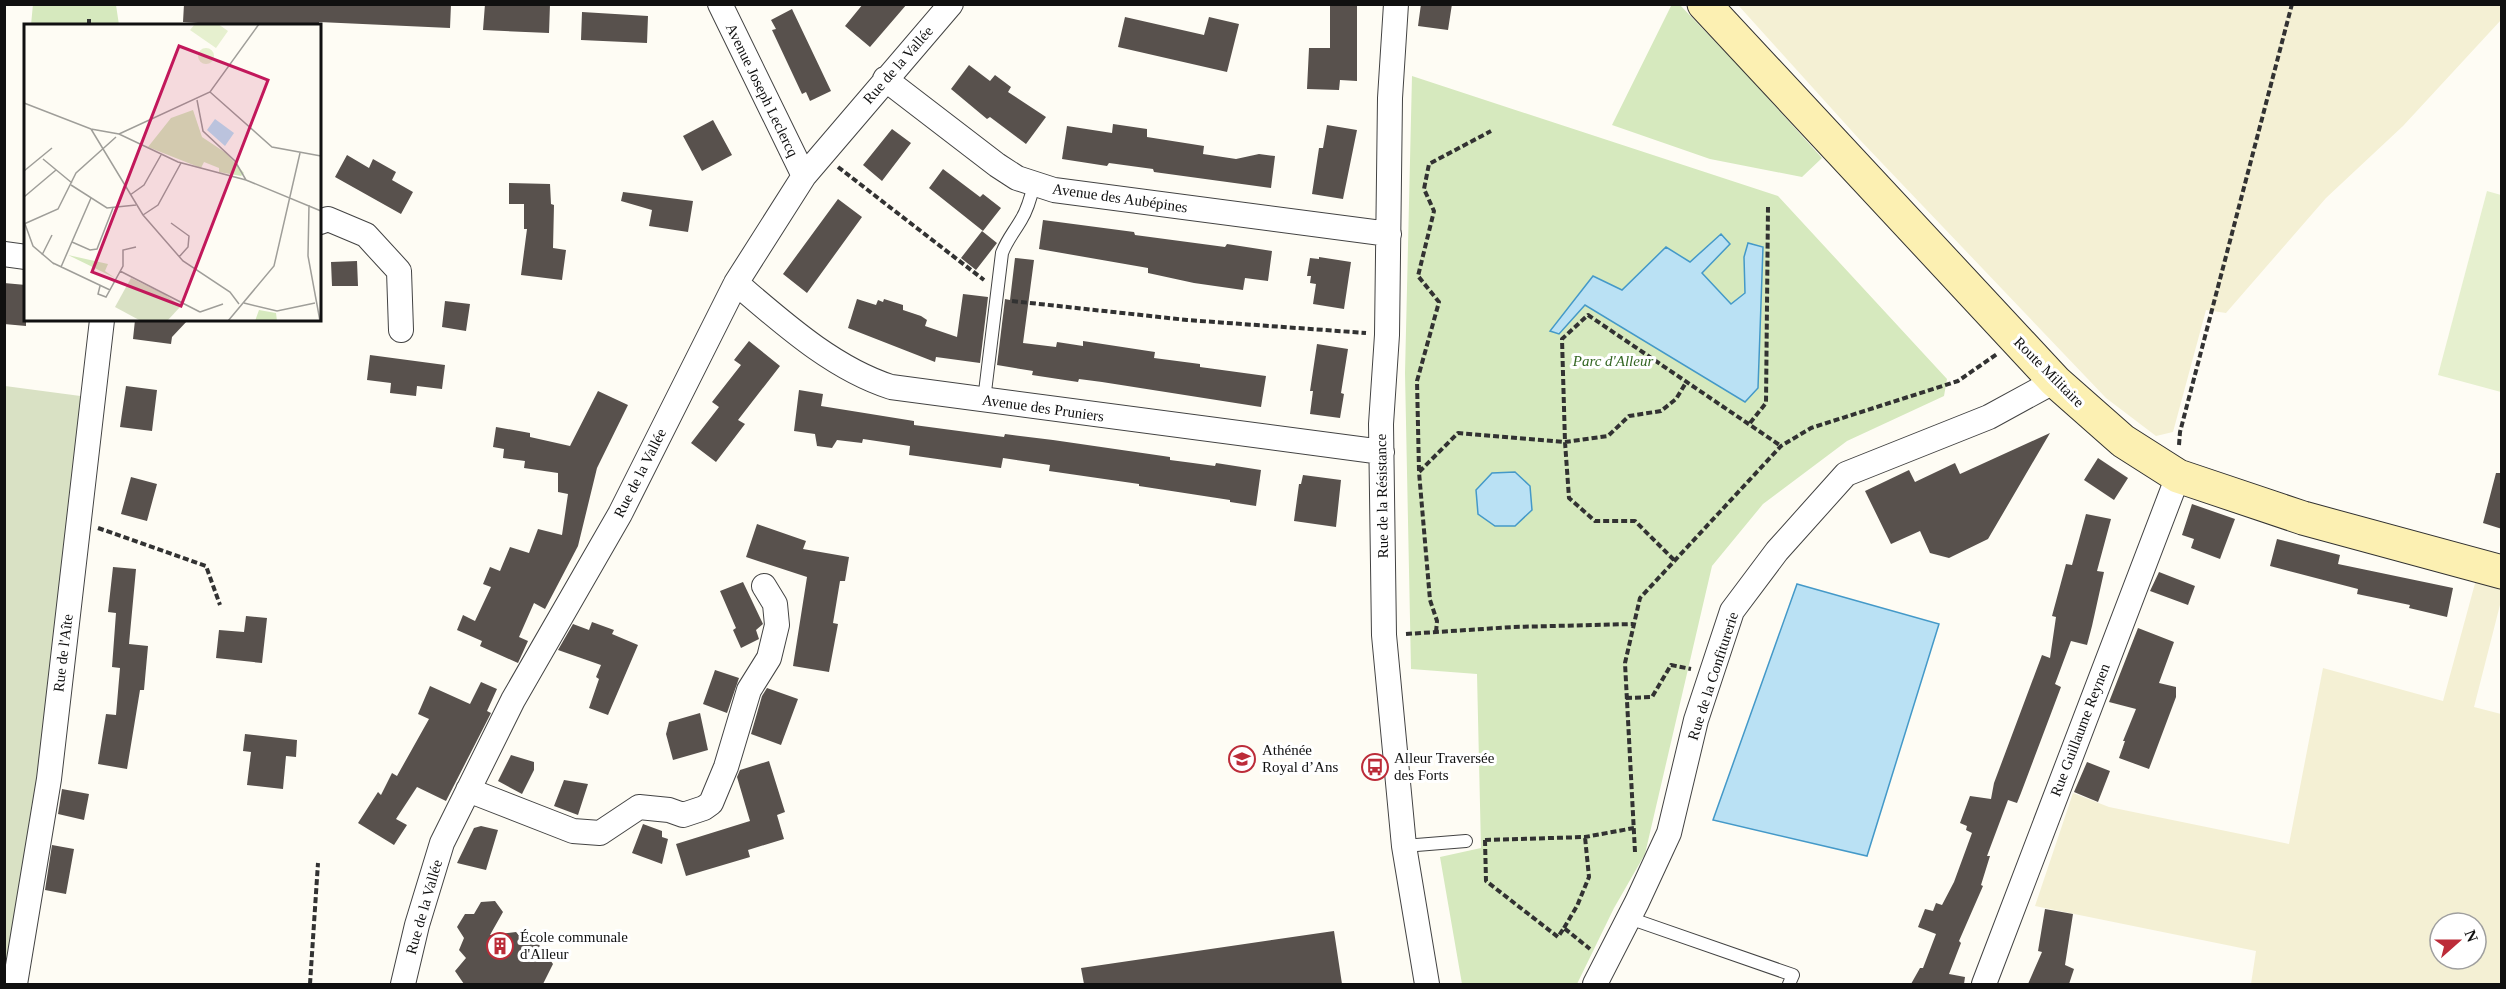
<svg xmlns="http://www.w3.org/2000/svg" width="2506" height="989" font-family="'Times New Roman',serif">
<rect width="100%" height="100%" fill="#fefcf4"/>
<path fill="#f4f0d4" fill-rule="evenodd" d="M 2501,4 L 2501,20 L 2403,126 L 2326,198 L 2226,313 L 2206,310 L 2173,432 L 2156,436 L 2106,398 L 1860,140 L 1738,5 Z
M 2477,576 L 2501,581 L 2501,601 L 2474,707 L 2501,714 L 2501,984 L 2251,984 L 2256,951 L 2035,906 L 2073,793 L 2109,807 L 2289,844 L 2323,668 L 2443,701 ZM 2440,923 L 2476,923 L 2476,959 L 2440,959 Z"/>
<path fill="#d6e9be" d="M 33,4 L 116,5 L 119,25 L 31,25 Z
M 1672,4 L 1680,5 L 1747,75 L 1822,158 L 1802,177 L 1710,159 L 1612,125 Z
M 1412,76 L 1778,196 L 1947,379 L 1944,396 L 1847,441 L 1763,504 L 1712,566 L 1645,854 L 1614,908 L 1577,984 L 1462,984 L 1440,857 L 1481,848 L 1477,674 L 1411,669 L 1405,373 Z"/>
<path fill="#d9e1c4" d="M 5,386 L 88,397 L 49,779 L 5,984 Z"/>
<path fill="#e6f0cf" d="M 2487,191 L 2501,195 L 2501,392 L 2438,375 Z"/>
<path fill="#bae1f4" stroke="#4499c8" stroke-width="1.5" d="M 1721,234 L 1730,244 L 1702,273 L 1731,304 L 1745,293 L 1744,257 L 1748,243 L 1763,247 L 1758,388 L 1745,402 L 1585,305 L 1559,334 L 1550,331 L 1593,276 L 1622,290 L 1666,247 L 1690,262 Z
M 1515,472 L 1530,486 L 1532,510 L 1515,526 L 1495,526 L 1478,514 L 1476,490 L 1492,473 Z
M 1797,584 L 1939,624 L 1867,856 L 1713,820 Z"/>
<path fill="#58514d" d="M 184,4 L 451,4 L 450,28 L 319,22 L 319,26 L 243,26 L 183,22 Z
M 485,4 L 550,4 L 549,33 L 483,30 Z
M 863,4 L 907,4 L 870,47 L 845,26 Z
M 1330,4 L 1357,4 L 1357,81 L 1340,80 L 1339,90 L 1307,89 L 1309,48 L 1330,48 Z
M 1421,4 L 1452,4 L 1448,30 L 1418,26 Z
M 792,9 L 831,91 L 810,101 L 806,92 L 802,94 L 772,30 L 776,29 L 771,20 Z
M 582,12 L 648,16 L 647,43 L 581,40 Z
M 1125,17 L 1204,35 L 1209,17 L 1239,24 L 1227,72 L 1118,47 Z
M 969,65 L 990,81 L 995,75 L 1011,87 L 1008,92 L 1046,117 L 1026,144 L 990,117 L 987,119 L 951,89 Z
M 713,120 L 732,155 L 702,171 L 683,136 Z
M 1113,124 L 1147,129 L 1147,137 L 1204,146 L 1203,154 L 1236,159 L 1259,154 L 1275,156 L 1271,188 L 1154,172 L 1153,169 L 1109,163 L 1107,166 L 1062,159 L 1067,126 L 1112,133 Z
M 1327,125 L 1357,130 L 1343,199 L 1312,194 L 1319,148 L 1323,148 Z
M 892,129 L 911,143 L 882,181 L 863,165 Z
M 347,155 L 369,168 L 373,159 L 396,172 L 392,180 L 413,192 L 401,214 L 335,177 Z
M 943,169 L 980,197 L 983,194 L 1001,208 L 983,231 L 929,188 Z
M 509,183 L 550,184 L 551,204 L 554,205 L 553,248 L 566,250 L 562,280 L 521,275 L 527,229 L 524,229 L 524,204 L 509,204 Z
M 623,192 L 693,201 L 688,232 L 649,226 L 652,210 L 621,201 Z
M 838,199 L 862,217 L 807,293 L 783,274 Z
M 1043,220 L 1134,232 L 1135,235 L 1225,247 L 1227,244 L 1272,251 L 1268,281 L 1245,278 L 1243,290 L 1194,283 L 1148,273 L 1148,268 L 1039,249 Z
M 982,231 L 997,243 L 976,270 L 961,258 Z
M 1319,257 L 1351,262 L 1344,309 L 1313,304 L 1316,284 L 1310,283 L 1311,276 L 1307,276 L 1310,258 L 1319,259 Z
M 1015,258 L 1034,260 L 1023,343 L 1056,347 L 1057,342 L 1083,346 L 1083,341 L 1155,352 L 1154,358 L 1200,364 L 1200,367 L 1266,376 L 1261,407 L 1102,382 L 1079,379 L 1078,382 L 1032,375 L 1033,371 L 997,365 L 1005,299 L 1010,300 Z
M 357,261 L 358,286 L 332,286 L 331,262 Z
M 4,283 L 26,285 L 26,326 L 4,324 Z
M 963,294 L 988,297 L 980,363 L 936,357 L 935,362 L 848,328 L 857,299 L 876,305 L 878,300 L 883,302 L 884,299 L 903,305 L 903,310 L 921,316 L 927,320 L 925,326 L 957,337 Z
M 445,301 L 470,304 L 466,331 L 442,327 Z
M 135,320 L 188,320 L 172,337 L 171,344 L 133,339 Z
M 749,341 L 780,366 L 738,420 L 745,424 L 716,462 L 691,443 L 719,407 L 712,402 L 741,365 L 734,360 Z
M 1317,344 L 1348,349 L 1341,393 L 1344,394 L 1340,418 L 1310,414 L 1313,391 L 1310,391 Z
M 370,355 L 445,365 L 442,389 L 417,386 L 416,396 L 390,393 L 391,383 L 367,380 Z
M 126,386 L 157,390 L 152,431 L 120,427 Z
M 799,390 L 823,394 L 821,406 L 914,421 L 914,425 L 1004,437 L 1005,434 L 1053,440 L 1170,457 L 1170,460 L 1193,463 L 1215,466 L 1216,463 L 1261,470 L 1256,506 L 1230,502 L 1230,500 L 1139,486 L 1139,484 L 1049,471 L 1050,465 L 1003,458 L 1001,468 L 909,455 L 910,446 L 863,439 L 862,443 L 837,440 L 832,448 L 817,446 L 815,434 L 794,431 Z
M 598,391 L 628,405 L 597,468 L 578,546 L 545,609 L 534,603 L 519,637 L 528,641 L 518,663 L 480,646 L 482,641 L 457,630 L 463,615 L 475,621 L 491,587 L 483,584 L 490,567 L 500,571 L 510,547 L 529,553 L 538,529 L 562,535 L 568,494 L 558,492 L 558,473 L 524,468 L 525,461 L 503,458 L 504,449 L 493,447 L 496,427 L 530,433 L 530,437 L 570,446 Z
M 2050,433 L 1988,539 L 1949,558 L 1930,553 L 1920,531 L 1891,544 L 1865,491 L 1909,470 L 1915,482 L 1955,463 L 1960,474 Z
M 2098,458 L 2128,478 L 2114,500 L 2084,480 Z
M 2496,473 L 2502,473 L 2502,529 L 2483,523 Z
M 1303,475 L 1341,480 L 1336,527 L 1294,521 L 1299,484 L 1301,484 Z
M 131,477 L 157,484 L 147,521 L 121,514 Z
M 2192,504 L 2235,519 L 2220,559 L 2191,548 L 2194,539 L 2182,535 Z
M 2086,514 L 2111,519 L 2097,571 L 2104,572 L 2092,626 L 2087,645 L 2071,641 L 2055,684 L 2061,687 L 2021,793 L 2017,803 L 2008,800 L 1987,856 L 1990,856 L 1981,885 L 1983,886 L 1959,941 L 1961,943 L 1949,974 L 1965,977 L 1964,984 L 1911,984 L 1920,968 L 1923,968 L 1936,934 L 1918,927 L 1925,909 L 1933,911 L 1936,903 L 1942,905 L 1954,882 L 1972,833 L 1966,830 L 1967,826 L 1960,823 L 1970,796 L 1991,799 L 1994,783 L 2042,655 L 2050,658 L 2056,617 L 2052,616 L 2066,564 L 2072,565 Z
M 757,524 L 806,541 L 803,549 L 849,557 L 845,581 L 840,581 L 833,623 L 838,624 L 829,672 L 793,666 L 807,577 L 746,557 Z
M 2277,539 L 2340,555 L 2338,564 L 2453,588 L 2447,617 L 2409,608 L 2410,605 L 2357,594 L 2358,589 L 2270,566 Z
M 113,567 L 136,569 L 129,644 L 148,646 L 144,690 L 140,690 L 127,769 L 98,764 L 106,714 L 116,715 L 120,668 L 112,667 L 116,613 L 108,612 Z
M 2159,572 L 2195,586 L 2188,605 L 2150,591 Z
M 743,582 L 763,624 L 756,630 L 759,639 L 741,648 L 733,630 L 736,628 L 720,591 Z
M 246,616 L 267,618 L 262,663 L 216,658 L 219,630 L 244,632 Z
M 592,622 L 614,630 L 612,634 L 638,645 L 608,715 L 589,708 L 599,679 L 596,677 L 601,665 L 558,650 L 573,624 L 589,630 Z
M 2138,628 L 2174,642 L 2159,683 L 2176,687 L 2176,697 L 2149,769 L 2119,758 L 2125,741 L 2123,741 L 2136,709 L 2109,702 Z
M 715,670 L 739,678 L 727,713 L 703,704 Z
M 481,682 L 497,689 L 487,711 L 491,713 L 446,801 L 417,787 L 396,819 L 407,825 L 394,845 L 358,823 L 378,792 L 381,795 L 392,773 L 397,776 L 429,719 L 418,714 L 430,686 L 470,704 Z
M 767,688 L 798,699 L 781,745 L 751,734 L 762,696 Z
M 700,713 L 708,750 L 673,760 L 666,734 L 669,722 Z
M 245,734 L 297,740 L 296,757 L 286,756 L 283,789 L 247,785 L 251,752 L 243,751 Z
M 511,755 L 534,762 L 534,770 L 522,794 L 498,781 Z
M 769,761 L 785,812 L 777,815 L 784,839 L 748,850 L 750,857 L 686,876 L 676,844 L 750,821 L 737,777 L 740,770 Z
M 2087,762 L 2110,771 L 2098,802 L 2074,792 Z
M 564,780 L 588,784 L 578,815 L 554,806 Z
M 62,789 L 89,794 L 84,820 L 58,814 Z
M 643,824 L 662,831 L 662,837 L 668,839 L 662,864 L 632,853 Z
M 481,826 L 498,830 L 486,870 L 457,863 L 474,828 Z
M 52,845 L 74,849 L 66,894 L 45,890 Z
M 495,901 L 503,912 L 490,935 L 516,932 L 525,942 L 537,942 L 553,964 L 543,984 L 464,984 L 455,971 L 466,958 L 459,950 L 464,938 L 457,927 L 465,914 L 474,914 L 481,902 Z
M 2045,909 L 2073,914 L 2065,965 L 2074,969 L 2069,984 L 2028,984 L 2042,952 L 2038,951 Z
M 1334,931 L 1342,984 L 1084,984 L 1081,968 Z"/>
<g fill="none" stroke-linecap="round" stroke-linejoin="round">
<defs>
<path id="lane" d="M 984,400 L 1002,253 C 1007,240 1014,232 1021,220 C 1028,209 1031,197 1034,184
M 1404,846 L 1466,841
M 1629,918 L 1793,975 L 1789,984"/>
<path id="street" d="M 720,4 L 804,176
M 1396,4 L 1390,98 L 1387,335 L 1381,424 L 1384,635 L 1404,846 L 1427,984
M 885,79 L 997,165 L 1017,178 L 1054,190 L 1389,234
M 320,222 L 328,219 L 366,235 L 399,271 L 401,330
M 4,254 L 26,257
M 736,283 C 782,322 832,368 891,387 L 1382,452
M 468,790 L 573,831 L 600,833 L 639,807 L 669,810 L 683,815 L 704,808 L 711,803 L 726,767 L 749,690 L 769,658 L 777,625 L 775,604 L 764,586
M 15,984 L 49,779 L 102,320
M 403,984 L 417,925 L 442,843 L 513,700 L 620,514 L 736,283 L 804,176 L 951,4
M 1595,984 L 1637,902 L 1669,833 L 1696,720 L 1732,611 L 1777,551 L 1846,474 L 1989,417 L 2055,381
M 1984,984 L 2178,476"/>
<path id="secondary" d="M 1704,4 L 2055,381 L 2123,441 L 2178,476 L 2303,518 L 2502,572"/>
</defs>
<use href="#lane" stroke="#434343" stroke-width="14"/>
<use href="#street" stroke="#434343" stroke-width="26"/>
<use href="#secondary" stroke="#323232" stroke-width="35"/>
<path stroke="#323232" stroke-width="4" stroke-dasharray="6 3" stroke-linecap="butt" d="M 89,19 L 89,26
M 838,167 L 984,280
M 1012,301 L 1187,320 L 1366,333
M 1750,423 L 1766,403 L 1768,207
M 2179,445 L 2180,432 L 2292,4
M 1419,471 L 1417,381 L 1439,302 L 1418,276 L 1434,211 L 1424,189 L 1429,164 L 1491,131
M 98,528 L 206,566 L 220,605
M 1674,560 L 1635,521 L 1595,521 L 1569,498 L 1565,442 L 1562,339 L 1588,315 L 1781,446
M 1436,632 L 1437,621 L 1430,600 L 1419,472 L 1458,433 L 1565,442 L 1608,436 L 1629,416 L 1661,411 L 1676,399 L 1687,381
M 1406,634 L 1513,627 L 1633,624
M 1626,698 L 1652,697 L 1671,665 L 1691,669
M 1485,840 L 1486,881 L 1558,937 L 1564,928 L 1590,949
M 1485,840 L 1585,837 L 1634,828
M 1635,852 L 1625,663 L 1640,598 L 1781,446 L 1811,428 L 1958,381 L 1997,354
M 1564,928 L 1577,906 L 1589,877 L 1585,837
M 310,984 L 318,863"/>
<use href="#lane" stroke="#fff" stroke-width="12"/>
<use href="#street" stroke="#fff" stroke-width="24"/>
<use href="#secondary" stroke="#fcf0b2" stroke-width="33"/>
</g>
<defs>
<symbol id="school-ring" viewBox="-11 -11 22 22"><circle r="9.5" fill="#fff" stroke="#bc2c39" stroke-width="1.5"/><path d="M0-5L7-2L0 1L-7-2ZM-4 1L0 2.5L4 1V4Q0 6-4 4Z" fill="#bc2c39"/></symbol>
<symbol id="bus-ring" viewBox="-11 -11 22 22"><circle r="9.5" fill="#fff" stroke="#bc2c39" stroke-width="1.5"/><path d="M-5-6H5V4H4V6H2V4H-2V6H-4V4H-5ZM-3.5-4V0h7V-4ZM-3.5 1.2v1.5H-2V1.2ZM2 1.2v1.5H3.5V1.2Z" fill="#bc2c39"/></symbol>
<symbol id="building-ring" viewBox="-11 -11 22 22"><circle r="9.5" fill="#fff" stroke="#bc2c39" stroke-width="1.5"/><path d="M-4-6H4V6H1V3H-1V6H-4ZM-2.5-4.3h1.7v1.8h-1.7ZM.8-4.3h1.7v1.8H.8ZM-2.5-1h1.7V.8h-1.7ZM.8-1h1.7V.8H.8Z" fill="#bc2c39"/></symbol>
</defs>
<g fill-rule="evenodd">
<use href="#school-ring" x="1227" y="744" width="30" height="30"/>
<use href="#bus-ring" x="1360" y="752" width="30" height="30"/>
<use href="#building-ring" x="485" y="931" width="30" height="30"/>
</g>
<g text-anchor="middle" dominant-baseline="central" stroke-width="6" stroke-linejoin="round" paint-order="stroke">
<g font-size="15" fill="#101010" stroke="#fff">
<text transform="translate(898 65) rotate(-49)">Rue de la Vallée</text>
<text transform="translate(762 90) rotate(64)">Avenue Joseph Leclercq</text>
<text transform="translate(1120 198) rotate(8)">Avenue des Aubépines</text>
<text transform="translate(2049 372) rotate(45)">Route Militaire</text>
<text transform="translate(1043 408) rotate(8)">Avenue des Pruniers</text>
<text transform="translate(640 473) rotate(-63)">Rue de la Vallée</text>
<text transform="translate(1382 496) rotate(-91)">Rue de la Résistance</text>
<text transform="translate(63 653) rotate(-83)">Rue de l'Aîte</text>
<text transform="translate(1713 676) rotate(-72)">Rue de la Confiturerie</text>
<text transform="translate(2080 730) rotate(-69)">Rue Guillaume Reynen</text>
<text transform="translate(424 907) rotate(-74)">Rue de la Vallée</text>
</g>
<g font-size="15" font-style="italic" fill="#362" stroke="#fff">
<text x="1613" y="361">Parc d'Alleur</text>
</g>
<g font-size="15" fill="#101010" stroke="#fff" text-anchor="start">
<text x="1262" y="750">Athénée<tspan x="1262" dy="17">Royal d’Ans</tspan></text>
<text x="1394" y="758">Alleur Traversée<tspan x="1394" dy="17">des Forts</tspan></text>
<text x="520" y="937">École communale<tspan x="520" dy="17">d'Alleur</tspan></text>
</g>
</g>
<g transform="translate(24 24)">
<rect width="297" height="297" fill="#fefcf4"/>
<path d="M 169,86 L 178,113 L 202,129 L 220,149 L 217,152 L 195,148 L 195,144 L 180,138 L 177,144 L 124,123 L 147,94 ZM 44,231 L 84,240 L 81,247 L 91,254 ZM 235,286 L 252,289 L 253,297 L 231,297 Z" fill="#d6e9be"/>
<path d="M 107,254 L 140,270 L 157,282 L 143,297 L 117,297 L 91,283 Z" fill="#d9e1c4"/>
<path d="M 171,0 L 194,0 L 204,7 L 192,24 L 166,6 ZM174 32a8 8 0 1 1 16 0a8 8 0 1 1-16 0Z" fill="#e6f0cf"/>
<path d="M 191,95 L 210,109 L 201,122 L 183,106 Z" fill="#bae1f4"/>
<path fill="none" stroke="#9f9e99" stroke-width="1.5" d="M 186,68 L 248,123 L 297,132M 173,76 L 179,107 L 211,137 L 222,156M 0,79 L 67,105 L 95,110 L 154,138 L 222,156 L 297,187M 67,105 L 119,191 L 159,237 L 206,268 L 215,280M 95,110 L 186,68 L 235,0M 19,135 L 48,159M 0,147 L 28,124M 47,161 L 83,184 L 112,181M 106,171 L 120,161 L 137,131M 0,173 L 32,146M 285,181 L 284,232 L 296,297M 119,191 L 134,181 L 157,139M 147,199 L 165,212 L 164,223 L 155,233M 0,200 L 34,185 L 52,149 L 92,113M 1,200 L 9,222 L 30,240M 48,218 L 66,226 L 73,225 L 89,184M 18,231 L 28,211M 29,239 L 86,266M 37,243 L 67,174M 96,247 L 176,288M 76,262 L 74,270 L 82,273 L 99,242 L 99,226 L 112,223M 220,279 L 253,287 L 291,279M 176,288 L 199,280M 204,297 L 250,242 L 276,129"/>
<path fill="#c2185b" fill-opacity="0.15" stroke="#c2185b" stroke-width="3" d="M 155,22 L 244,56 L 157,282 L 68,248 Z"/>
<rect width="297" height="297" fill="none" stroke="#101010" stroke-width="3"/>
</g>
<rect width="2506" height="989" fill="none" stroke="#101010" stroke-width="12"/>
<g transform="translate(2458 941) rotate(69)"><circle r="28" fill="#ffffff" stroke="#9f9f9f" stroke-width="1.5"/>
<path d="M0-4.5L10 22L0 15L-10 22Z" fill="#bc2c39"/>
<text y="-9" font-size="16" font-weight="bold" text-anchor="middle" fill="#101010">N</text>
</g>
</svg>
